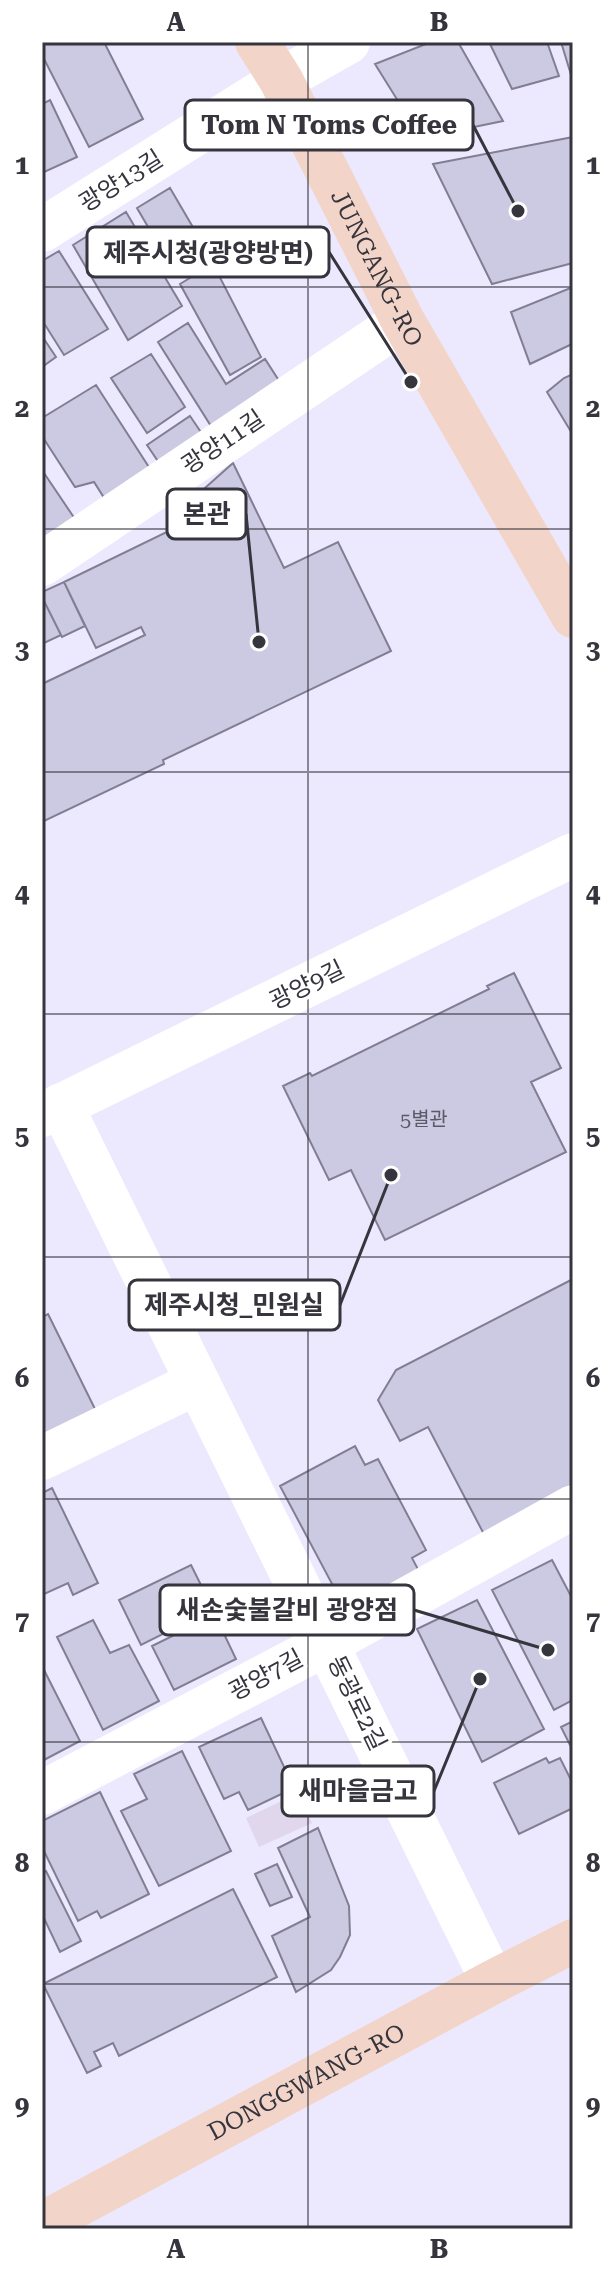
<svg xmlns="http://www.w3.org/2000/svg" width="615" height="2271" font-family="'Roboto Serif','Noto Sans KR',serif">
<rect width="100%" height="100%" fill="#ece9fe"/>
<path fill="#e0d7ec" d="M 298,1793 L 312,1823 L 259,1847 L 246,1818 Z"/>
<path fill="#ccc9e2" stroke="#817e94" stroke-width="2" d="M 42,42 L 104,42 L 143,119 L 89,147 L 42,55 Z
M 431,42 L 458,42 L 503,121 L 421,138 L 375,64 Z
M 489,42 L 547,42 L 559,76 L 512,89 Z
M 561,42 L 573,42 L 573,78 L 572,78 Z
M 50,100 L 77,157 L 42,173 L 42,104 Z
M 573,137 L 573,263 L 492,284 L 433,164 Z
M 170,188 L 201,241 L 168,261 L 137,208 Z
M 126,212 L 182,306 L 128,340 L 73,245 Z
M 59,251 L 108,329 L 64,355 L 42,320 L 42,261 Z
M 213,264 L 261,357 L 230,375 L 180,284 Z
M 573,287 L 572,344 L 530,364 L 511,312 Z
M 188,323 L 226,384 L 265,359 L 285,390 L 216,434 L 158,342 Z
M 42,336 L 56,357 L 42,367 Z
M 151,354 L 185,407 L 147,433 L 111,378 Z
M 573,374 L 573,435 L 547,392 L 564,378 Z
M 96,385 L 154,475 L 108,504 L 94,482 L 75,487 L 42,436 L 42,418 Z
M 190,416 L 211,447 L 168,476 L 147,445 Z
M 233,463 L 284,568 L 338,542 L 391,651 L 163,760 L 164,764 L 42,822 L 42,684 L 145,635 L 141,627 L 96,648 L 64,582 L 216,508 L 205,488 Z
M 42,470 L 79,525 L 42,542 Z
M 64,582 L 85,626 L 62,637 L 43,599 L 42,592 Z
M 43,599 L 61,635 L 42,644 L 42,600 Z
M 514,973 L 561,1068 L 531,1082 L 566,1152 L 385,1240 L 351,1170 L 329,1180 L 283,1086 L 310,1073 L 312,1076 L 489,989 L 487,986 Z
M 573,1279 L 573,1495 L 487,1540 L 428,1427 L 400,1441 L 378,1400 L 396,1370 Z
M 48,1314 L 99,1417 L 42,1444 L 42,1317 Z
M 355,1446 L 365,1465 L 378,1459 L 426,1550 L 412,1558 L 421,1575 L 348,1614 L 280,1486 Z
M 52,1488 L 98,1583 L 73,1595 L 68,1583 L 42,1595 L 42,1493 Z
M 552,1560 L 573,1600 L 573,1700 L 554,1710 L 492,1590 Z
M 191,1565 L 213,1609 L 141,1645 L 119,1600 Z
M 477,1600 L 544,1729 L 482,1762 L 417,1629 Z
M 215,1615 L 236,1659 L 174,1690 L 152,1646 Z
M 93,1620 L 110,1653 L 129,1645 L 159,1701 L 103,1730 L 57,1637 Z
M 42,1666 L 80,1741 L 42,1761 Z
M 261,1718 L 294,1788 L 248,1810 L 239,1792 L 224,1799 L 199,1747 Z
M 573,1721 L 573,1751 L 561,1727 Z
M 182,1751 L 231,1851 L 159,1886 L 121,1811 L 147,1799 L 134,1774 Z
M 546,1758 L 549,1763 L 560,1758 L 573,1784 L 573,1808 L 519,1834 L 494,1783 Z
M 100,1792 L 149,1894 L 101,1918 L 97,1911 L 78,1921 L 42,1847 L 42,1821 Z
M 318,1828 L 349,1906 L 350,1935 L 340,1957 L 331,1970 L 296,1992 L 272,1936 L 310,1917 L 278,1848 Z
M 277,1864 L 292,1897 L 270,1906 L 255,1874 Z
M 46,1871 L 81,1941 L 60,1952 L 42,1914 L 42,1873 Z
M 233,1889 L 277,1977 L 119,2056 L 113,2043 L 94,2052 L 101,2066 L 87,2073 L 43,1984 Z"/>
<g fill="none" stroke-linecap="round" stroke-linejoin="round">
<path stroke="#fff" stroke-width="44" d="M 42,230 L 281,80 L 348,42
M 42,564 L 403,321
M 61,1105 C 204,1398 350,1689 493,1982
M 42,1115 L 573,855
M 42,1458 L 196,1383
M 42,1793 L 328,1643 L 573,1507"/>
<g stroke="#f2d4c8" stroke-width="44">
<path id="s1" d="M 257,42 L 281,80 L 403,321 L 573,616"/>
<path id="s2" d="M 42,2224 L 493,1982 L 573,1941"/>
</g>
</g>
<path fill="none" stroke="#36353e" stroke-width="2" stroke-opacity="0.55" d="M 308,42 L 308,2229M 42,287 L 573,287M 42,529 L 573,529M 42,772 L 573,772M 42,1014 L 573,1014M 42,1257 L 573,1257M 42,1499 L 573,1499M 42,1742 L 573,1742M 42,1984 L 573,1984"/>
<g text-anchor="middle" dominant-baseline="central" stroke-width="7" stroke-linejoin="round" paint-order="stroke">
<g font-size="20" fill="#5c5a67">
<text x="424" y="1119">5별관</text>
</g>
<g font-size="24" fill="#36353e" stroke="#fff">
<text transform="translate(121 181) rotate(-32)">광양13길</text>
<text stroke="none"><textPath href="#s1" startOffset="256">JUNGANG-RO</textPath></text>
<text transform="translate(223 442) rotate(-34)">광양11길</text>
<text transform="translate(307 985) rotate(-26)">광양9길</text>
<text transform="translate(266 1675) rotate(-28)">광양7길</text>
<text transform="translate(357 1703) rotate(64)">동광로2길</text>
<text stroke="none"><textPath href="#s2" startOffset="300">DONGGWANG-RO</textPath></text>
</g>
</g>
<path fill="none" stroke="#36353e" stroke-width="3" d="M518 211L473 125M411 382L329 252M259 642L246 514M391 1175L340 1305M548 1650L414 1610M480 1679L434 1791"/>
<g fill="#36353e" stroke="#fff" stroke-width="3">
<circle cx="518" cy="211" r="8"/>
<circle cx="411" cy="382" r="8"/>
<circle cx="259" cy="642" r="8"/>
<circle cx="391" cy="1175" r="8"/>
<circle cx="548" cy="1650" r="8"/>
<circle cx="480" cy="1679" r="8"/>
</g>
<g fill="#fff" stroke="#36353e" stroke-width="3">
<rect x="185" y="100" width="288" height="50" rx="8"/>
<rect x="87" y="227" width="242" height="50" rx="8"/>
<rect x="167" y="489" width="79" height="50" rx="8"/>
<rect x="129" y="1280" width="211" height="50" rx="8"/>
<rect x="160" y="1585" width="254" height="50" rx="8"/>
<rect x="282" y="1766" width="152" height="50" rx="8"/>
</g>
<g font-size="26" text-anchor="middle" font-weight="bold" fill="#36353e">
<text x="329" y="134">Tom N Toms Coffee</text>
<text x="208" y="262">제주시청(광양방면)</text>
<text x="207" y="523">본관</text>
<text x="234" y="1314">제주시청_민원실</text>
<text x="287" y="1619">새손숯불갈비 광양점</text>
<text x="358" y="1800">새마을금고</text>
</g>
<rect width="615" height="2271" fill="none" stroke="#ffffff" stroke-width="88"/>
<rect x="44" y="44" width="527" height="2183" fill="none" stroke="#36353e" stroke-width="3"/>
<g font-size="26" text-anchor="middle" font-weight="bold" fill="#36353e">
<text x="176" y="31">A</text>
<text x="439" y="31">B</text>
<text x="22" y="174">1</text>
<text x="593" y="174">1</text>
<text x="22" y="417">2</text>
<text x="593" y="417">2</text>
<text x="22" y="659">3</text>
<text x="593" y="659">3</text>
<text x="22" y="902">4</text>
<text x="593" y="902">4</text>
<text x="22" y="1145">5</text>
<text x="593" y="1145">5</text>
<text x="22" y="1387">6</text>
<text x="593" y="1387">6</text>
<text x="22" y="1630">7</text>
<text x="593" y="1630">7</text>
<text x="22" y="1872">8</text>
<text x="593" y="1872">8</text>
<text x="22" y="2115">9</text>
<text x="593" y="2115">9</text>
<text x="176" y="2258">A</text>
<text x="439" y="2258">B</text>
</g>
</svg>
